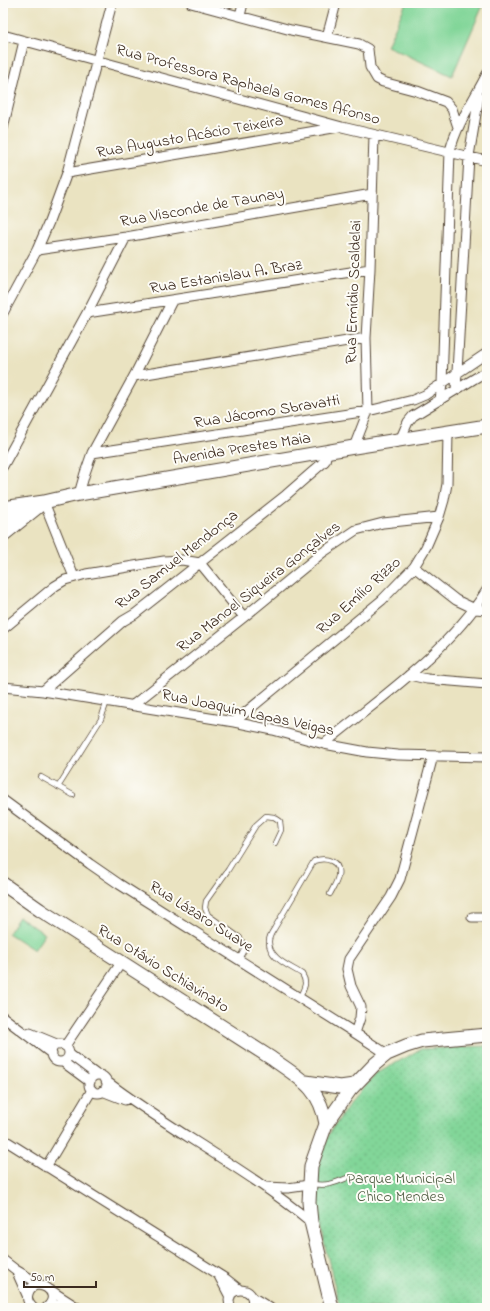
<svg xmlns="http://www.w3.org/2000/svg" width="490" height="1311" font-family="'Indie Flower',sans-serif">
<defs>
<pattern id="grass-dots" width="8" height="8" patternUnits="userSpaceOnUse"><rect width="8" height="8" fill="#82d699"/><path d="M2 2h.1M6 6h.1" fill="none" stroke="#71b883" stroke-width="1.8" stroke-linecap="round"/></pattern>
</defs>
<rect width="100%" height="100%" fill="#fdfcf7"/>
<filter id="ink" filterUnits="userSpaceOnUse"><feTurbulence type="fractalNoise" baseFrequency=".025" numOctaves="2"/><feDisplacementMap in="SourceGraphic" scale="8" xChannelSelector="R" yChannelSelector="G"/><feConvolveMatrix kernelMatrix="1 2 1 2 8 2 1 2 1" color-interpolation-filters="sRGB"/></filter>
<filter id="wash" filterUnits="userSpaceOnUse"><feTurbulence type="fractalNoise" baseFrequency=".012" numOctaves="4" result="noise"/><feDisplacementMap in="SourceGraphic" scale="16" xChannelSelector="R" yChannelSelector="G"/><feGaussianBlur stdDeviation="0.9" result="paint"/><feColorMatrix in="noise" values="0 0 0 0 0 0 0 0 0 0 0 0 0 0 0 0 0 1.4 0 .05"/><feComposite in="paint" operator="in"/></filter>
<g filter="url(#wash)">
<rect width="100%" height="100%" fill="#eae3c1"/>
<path fill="url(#grass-dots)" stroke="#5e805c" d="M 487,1046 L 487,1308 L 340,1308 L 315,1205 L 316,1171 L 329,1134 L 350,1103 L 376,1074 L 421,1049 Z"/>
<path fill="#82d699" stroke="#5e805c" d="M 406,3 L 484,3 L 452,76 L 387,46 Z
M 19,917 L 45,934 L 34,950 L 8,933 Z"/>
</g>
<g filter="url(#ink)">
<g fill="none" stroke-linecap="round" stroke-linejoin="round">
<defs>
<path id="lane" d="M 41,777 L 73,795
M 58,787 L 101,719 L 107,701
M 239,959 L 244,950 L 244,945 L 240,938 L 208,915 L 205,908 L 206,901 L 228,870 L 256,825 L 266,816 L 274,817 L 280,821 L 281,830 L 275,843
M 300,997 C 304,988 308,983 302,974 C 290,966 268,958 269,941 C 269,937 272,932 274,929 L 314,861 C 325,857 341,860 338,876 C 337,882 333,888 330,894
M 312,1184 C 327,1186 333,1184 347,1178"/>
<path id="street" d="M 191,3 L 291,30 L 359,44 L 368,49 L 370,67 L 377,79 L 383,82 L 417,91 L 446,102 L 452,109 L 458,127
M 240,16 L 243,3
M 3,35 L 342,127 L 487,161
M 327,37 L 336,3
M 3,128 L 24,41
M 67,173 L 339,127
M 37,250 L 126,237 L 372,194
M 3,313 L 37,250 L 49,222 L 67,173 L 112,3
M 87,313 L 370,269
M 134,376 L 366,338
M 456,390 L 469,156 L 479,96
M 440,400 L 442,384 L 450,151 C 457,123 474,100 487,74
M 400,440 L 408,422 L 413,416 L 487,371
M 354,447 L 368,411 L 366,338 L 370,269 L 374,135
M 92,453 L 368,411 L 413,400 L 425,395 L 487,353
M 3,466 L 87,313 L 126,237
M 79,494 L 85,473 L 92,453 L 134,376 L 172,301
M 44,502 L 74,577
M 200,563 L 244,617
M 414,567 L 456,600 L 475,609 L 487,610
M 3,629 L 55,586 L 65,580 L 86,574 L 164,561 L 182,560 L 200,563
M 409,675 L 427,679 L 487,684
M 3,687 L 43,691 L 234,722 L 273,730 L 324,744 L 367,752 L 398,755 L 487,757
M 43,691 L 123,621 L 135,614 L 286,495 L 325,461 L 327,452
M 133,705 L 244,617 L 322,553 L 356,530 L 383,523 L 439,517
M 234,722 L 382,600 L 414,567 L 426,547 L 439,517 L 444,500 L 447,484 L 448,433
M 324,744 C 381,697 447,653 487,590
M 3,800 L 90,864 L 119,884 L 355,1033 L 387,1054
M 472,917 L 487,917
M 3,1017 L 52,1054
M 30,1033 L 59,1045
M 355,1033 L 360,1018 L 361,1007 L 351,986 L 347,969 L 349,959 L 391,897 L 400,879 L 433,756
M51 1053a9 9 0 1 1 18 0a9 9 0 1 1-18 0Z
M 65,1046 L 121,963
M 69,1054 L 97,1075
M 63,1062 L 90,1082
M89 1084a9 9 0 1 1 18 0a9 9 0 1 1-18 0Z
M 106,1081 C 172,1131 247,1169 311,1222
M 102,1091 L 125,1100
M 3,1139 L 226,1279 L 240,1290
M 46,1167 L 92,1090
M 266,1187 L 288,1188 L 309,1185
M 3,1260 L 16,1270 L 41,1285
M 16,1270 L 27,1295
M 218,1274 L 230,1297
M 50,1290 L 78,1308
M 252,1297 L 270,1308
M 50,1304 L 75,1307
M 33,1308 C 29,1304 26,1300 28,1294 C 33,1274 66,1292 46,1308
M 231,1308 C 220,1284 261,1284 251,1308"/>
<path id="secondary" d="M 3,508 L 44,502 L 79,494 L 354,447 L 487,426
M 3,520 L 20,506
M 3,535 L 44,502
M 3,884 L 40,910 L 271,1058 C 299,1078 320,1087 326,1124
M 306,1082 L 340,1087 L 354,1085
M 332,1308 L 311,1222 L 309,1202 L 311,1166 L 326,1124 L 350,1090 L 375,1064 L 387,1054 L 406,1046 L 422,1041 L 487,1035"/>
</defs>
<use href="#lane" stroke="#554636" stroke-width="6"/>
<use href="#street" stroke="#554636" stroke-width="11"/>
<use href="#secondary" stroke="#554636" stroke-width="15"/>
<use href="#lane" stroke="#fff" stroke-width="4.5"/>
<use href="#street" stroke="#fff" stroke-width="9"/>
<use href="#secondary" stroke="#fff" stroke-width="13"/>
</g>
</g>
<g text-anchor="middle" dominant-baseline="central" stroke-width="4" stroke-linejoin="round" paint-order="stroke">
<g font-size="16" fill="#3b2a1e" stroke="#fdfcf7">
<text transform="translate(248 85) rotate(15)">Rua Professora Raphaela Gomes Afonso</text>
<text transform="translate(190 137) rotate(-10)">Rua Augusto Acácio Teixeira</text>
<text transform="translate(202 208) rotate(-10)">Rua Visconde de Taunay</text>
<text transform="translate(226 277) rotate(-9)">Rua Estanislau A. Braz</text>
<text transform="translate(354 292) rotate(-88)">Rua Ermídio Scaldelai</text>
<text transform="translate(267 412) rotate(-9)">Rua Jácomo Sbravatti</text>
<text transform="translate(242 449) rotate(-9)">Avenida Prestes Maia</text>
<text transform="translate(177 560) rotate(-38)">Rua Samuel Mendonça</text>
<text transform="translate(259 587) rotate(-38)">Rua Manoel Siqueira Gonçalves</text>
<text transform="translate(359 596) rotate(-42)">Rua Emílio Rizzo</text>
<text transform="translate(248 713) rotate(12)">Rua Joaquim Lapas Veigas</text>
<text transform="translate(201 917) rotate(32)">Rua Lázaro Suave</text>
<text transform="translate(163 969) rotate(32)">Rua Otávio Schiavinato</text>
</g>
<g font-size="16" fill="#505e43" stroke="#fdfcf7">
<text x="401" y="1179">Parque Municipal<tspan x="401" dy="18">Chico Mendes</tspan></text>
</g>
</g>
<rect width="490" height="1311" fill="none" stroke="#fdfcf7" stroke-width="16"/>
<path d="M24 1281v6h72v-6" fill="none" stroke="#3b2a1e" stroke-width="2"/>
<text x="30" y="1281" font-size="12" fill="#3b2a1e" stroke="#fdfcf7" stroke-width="3" paint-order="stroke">50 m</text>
</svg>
